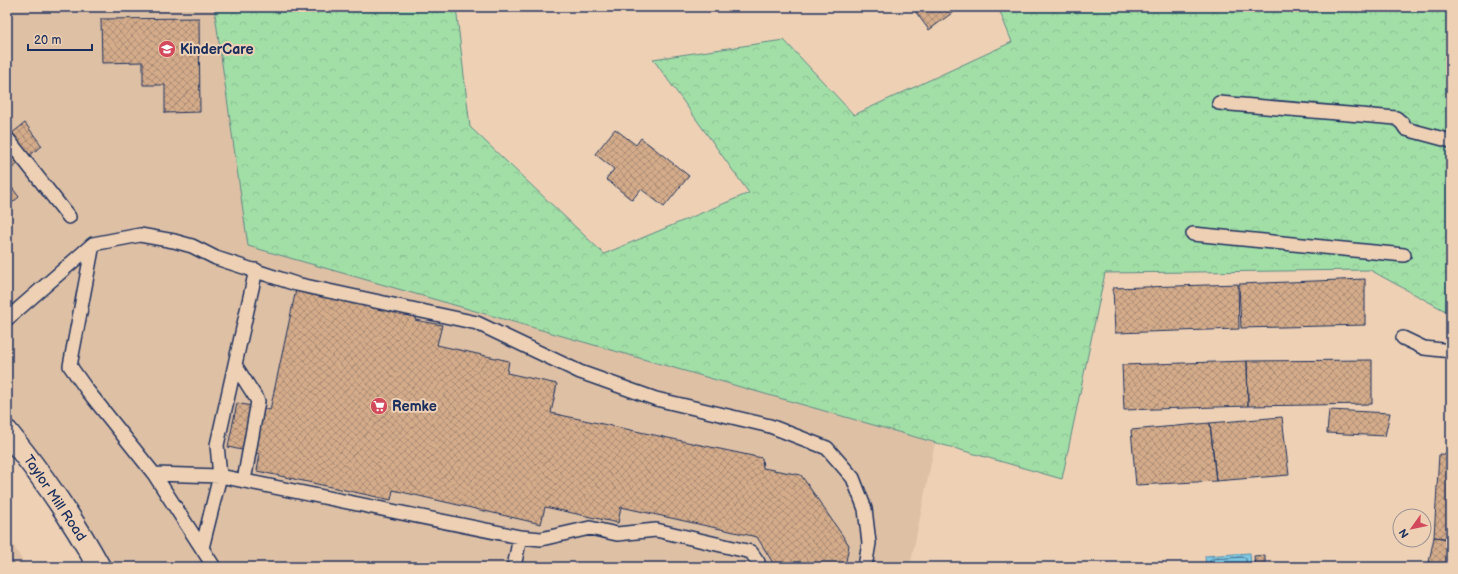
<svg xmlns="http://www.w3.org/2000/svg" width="1458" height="574" font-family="'Balsamiq Sans',sans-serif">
<defs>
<pattern id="forest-crowns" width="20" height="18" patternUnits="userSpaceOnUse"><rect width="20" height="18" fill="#a2dfa7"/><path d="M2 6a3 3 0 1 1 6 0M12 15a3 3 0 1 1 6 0" fill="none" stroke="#8bc092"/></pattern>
<pattern id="water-ripples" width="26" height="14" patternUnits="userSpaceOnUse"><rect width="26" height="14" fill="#7fc8e0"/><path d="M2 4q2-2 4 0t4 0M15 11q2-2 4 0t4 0" fill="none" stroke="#67a3b9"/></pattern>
<pattern id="building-cross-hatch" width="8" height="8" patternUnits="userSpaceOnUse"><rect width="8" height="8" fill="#d4ac8a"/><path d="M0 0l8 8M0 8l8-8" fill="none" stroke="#ab8c74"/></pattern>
</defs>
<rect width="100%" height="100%" fill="#eed1b5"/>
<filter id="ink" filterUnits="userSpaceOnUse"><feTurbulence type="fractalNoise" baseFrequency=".025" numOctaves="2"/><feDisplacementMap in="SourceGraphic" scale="8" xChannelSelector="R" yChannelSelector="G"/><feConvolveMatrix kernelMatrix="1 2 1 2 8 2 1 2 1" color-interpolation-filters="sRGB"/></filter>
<g filter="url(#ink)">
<path fill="#dec0a5" d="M 7,7 L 214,7 L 248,246 L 935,443 L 910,567 L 99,567 L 7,432 Z
M 7,534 L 26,567 L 7,567 Z"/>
<path fill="url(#forest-crowns)" stroke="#5e8782" d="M 214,7 L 456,7 L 470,127 L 604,254 L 749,193 L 653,59 L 784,40 L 854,115 L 1012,42 L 998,7 L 1451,7 L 1451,314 L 1370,270 L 1105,273 L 1062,479 L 248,246 Z"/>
<path fill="url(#water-ripples)" stroke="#578bac" d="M 1250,553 L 1251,567 L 1206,567 L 1205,556 Z"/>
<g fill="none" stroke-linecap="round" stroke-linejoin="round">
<path stroke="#436c92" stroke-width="1" d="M 1210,567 L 1210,561 L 1211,559 L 1244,557 L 1246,559 L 1247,567"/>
</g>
<path fill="url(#building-cross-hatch)" stroke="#1b2f5e" d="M 912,7 L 960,7 L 929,30 Z
M 199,18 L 200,112 L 165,113 L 165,85 L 143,85 L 143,62 L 102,63 L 101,19 Z
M 25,123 L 42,146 L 7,172 L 7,137 Z
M 615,129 L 636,145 L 641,138 L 689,176 L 664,207 L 641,189 L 632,200 L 606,179 L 614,169 L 595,154 Z
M 7,181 L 19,197 L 7,207 Z
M 1365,279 L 1365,325 L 1241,328 L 1239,284 Z
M 1238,284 L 1239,329 L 1115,333 L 1113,288 Z
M 297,285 L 417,312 L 415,320 L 442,325 L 437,345 L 509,361 L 507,373 L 557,384 L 551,413 L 762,458 L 763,468 L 801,475 L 849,545 L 845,567 L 773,567 L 773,563 L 757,537 L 621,507 L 618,523 L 545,507 L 541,524 L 393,490 L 391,500 L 257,471 L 260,454 L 228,447 L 237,403 L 270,410 Z
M 1372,360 L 1372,404 L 1248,406 L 1247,361 Z
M 1247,361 L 1248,406 L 1124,410 L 1122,365 Z
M 1329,410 L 1390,413 L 1385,436 L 1327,433 Z
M 1282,417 L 1289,475 L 1216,481 L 1210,423 Z
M 1210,423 L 1216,481 L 1136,485 L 1131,430 Z
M 1439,454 L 1451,455 L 1451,539 L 1434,537 Z
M 1434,537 L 1451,539 L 1451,567 L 1428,567 Z
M 1265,555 L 1265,565 L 1255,566 L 1254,556 Z"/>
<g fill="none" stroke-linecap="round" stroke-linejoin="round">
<defs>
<path id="service" d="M 1219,103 L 1396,118 L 1402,123 L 1406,129 L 1451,141
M 7,138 L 69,217
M 1193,234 L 1404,255
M 93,244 L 70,366 L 87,390 L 154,474 L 214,567
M 7,319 L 93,244 L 140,235 L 174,241 L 192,246 L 216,258 L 296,284 L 477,323 L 580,372 L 656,399 L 770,426 L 827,448 L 853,478 L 865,509 L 869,543 L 865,567
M 1403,338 L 1424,348 L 1451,351
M 235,365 L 258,401 L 244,481
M 154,474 L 220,476 L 520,537 L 541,539 L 590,528 L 617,534 L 656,530 L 751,552 L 758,562 L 757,567
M 202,548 L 220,476 L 217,445 L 256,270
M 514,567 L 520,537"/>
<path id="tertiary" d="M 7,432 C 41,474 73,519 99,567"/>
</defs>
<use href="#service" stroke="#1b2f5e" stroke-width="16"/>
<use href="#tertiary" stroke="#1b2f5e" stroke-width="25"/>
<use href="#service" stroke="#eed1b5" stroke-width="13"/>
<use href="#tertiary" stroke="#eed1b5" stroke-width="22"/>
</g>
</g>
<defs>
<symbol id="school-disc" viewBox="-11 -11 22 22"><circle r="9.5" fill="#d1495b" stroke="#eed1b5"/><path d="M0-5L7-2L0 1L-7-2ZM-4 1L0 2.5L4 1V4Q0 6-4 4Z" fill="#fff"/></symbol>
<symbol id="supermarket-disc" viewBox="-11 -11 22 22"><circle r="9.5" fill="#d1495b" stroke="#eed1b5"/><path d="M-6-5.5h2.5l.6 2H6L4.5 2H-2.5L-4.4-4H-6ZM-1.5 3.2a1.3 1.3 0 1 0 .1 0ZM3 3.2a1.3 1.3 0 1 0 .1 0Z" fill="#fff"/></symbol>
</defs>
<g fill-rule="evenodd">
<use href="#school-disc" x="157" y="39" width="20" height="20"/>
<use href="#supermarket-disc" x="369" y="396" width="20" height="20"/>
</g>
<g text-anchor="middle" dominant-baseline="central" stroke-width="4" stroke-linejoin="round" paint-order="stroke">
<g font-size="14" font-weight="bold" fill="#1b2f5e" stroke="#eed1b5" text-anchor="start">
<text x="180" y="49">KinderCare</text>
<text x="392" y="406">Remke</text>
</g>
<g font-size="14" fill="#1b2f5e" stroke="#eed1b5">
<text transform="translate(55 498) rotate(56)">Taylor Mill Road</text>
</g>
</g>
<rect width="1458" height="574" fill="none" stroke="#eed1b5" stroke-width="24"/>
<rect x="12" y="12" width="1434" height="550" fill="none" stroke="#1b2f5e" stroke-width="1.5" filter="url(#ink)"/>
<g transform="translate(1412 528) rotate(237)"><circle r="19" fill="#eed1b5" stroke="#9a9092"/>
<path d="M0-3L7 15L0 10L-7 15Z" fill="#d1495b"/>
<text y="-6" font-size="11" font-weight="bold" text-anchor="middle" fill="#1b2f5e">N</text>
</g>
<path d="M28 44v6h64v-6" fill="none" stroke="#1b2f5e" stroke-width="2"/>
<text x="34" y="44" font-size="12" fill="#1b2f5e" stroke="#eed1b5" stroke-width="3" paint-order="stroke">20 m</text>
</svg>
